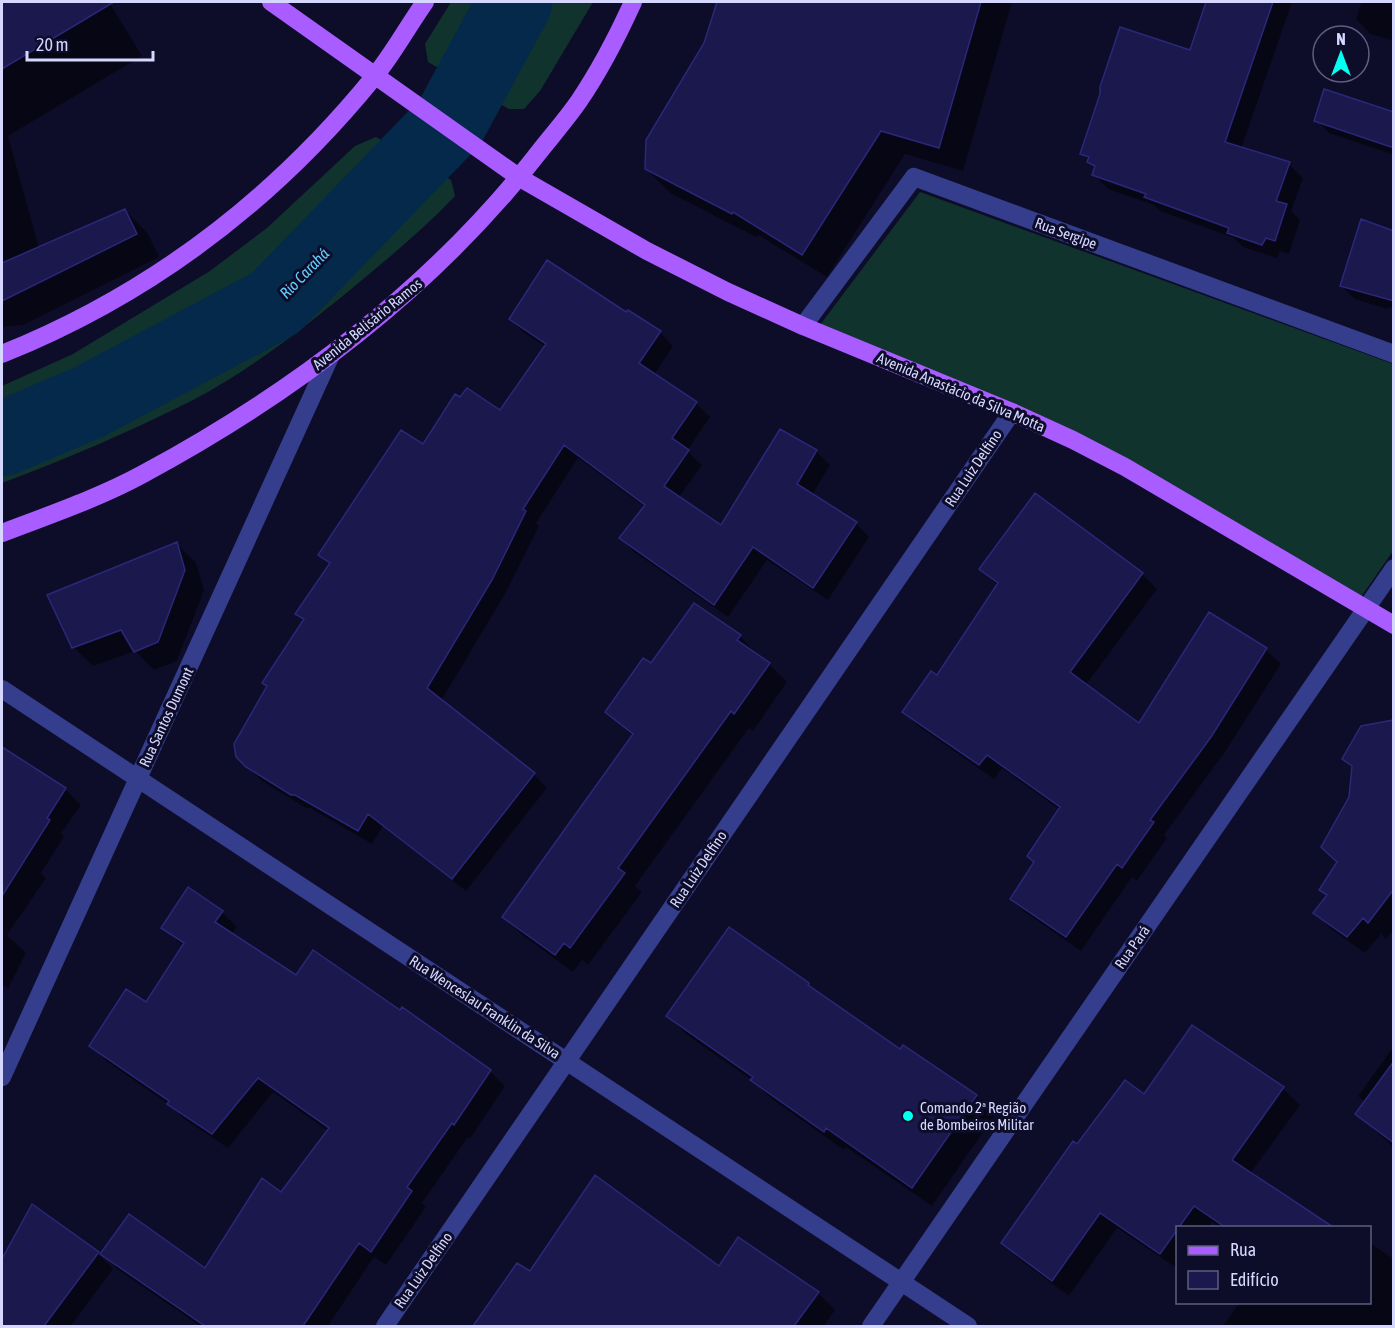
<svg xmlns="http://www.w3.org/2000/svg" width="1395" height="1328" font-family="'Asap Condensed',sans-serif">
<rect width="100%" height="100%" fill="#0e0d29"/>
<path fill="#10342d" d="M 451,2 L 593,2 L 540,91 L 524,109 L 509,109 L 428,62 L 425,44 Z
M 376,137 L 451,180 L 455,196 C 423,230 386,260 350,290 C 301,330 250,370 193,400 C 131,431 67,459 2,483 L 2,386 L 73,354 L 210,271 L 267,228 L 355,146 Z
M 920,192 L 1393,364 L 1393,551 L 1361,597 L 1129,461 L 820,325 Z"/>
<path fill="#0007" d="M 2,2 L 109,2 L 142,56 L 8,136 L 39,248 L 125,210 L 148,234 L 159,257 L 23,325 L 2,327 Z
M 719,2 L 1012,2 L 963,171 L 905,154 L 827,277 L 758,235 L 756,237 L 670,193 L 646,169 L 706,43 Z
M 1208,2 L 1292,2 L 1241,149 L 1289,164 L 1303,178 L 1291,211 L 1300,220 L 1289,254 L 1280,251 L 1277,258 L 1243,247 L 1234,238 L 1160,211 L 1154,205 L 1108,189 L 1094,174 L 1096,169 L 1082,153 L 1191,52 Z
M 1358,2 L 1394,2 L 1394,41 L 1370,34 L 1356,19 L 1361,3 Z
M 1394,114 L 1394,155 L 1329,133 L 1316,120 Z
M 1394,233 L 1394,309 L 1388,307 L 1387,309 L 1355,299 L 1341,286 Z
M 627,314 L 660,332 L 673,346 L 654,375 L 696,403 L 710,417 L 687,451 L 702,465 L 679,497 L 722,527 L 781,431 L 816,451 L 830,465 L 812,495 L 856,523 L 869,537 L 828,600 L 767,560 L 728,617 L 634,552 L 621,538 L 645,507 L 578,458 L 536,523 L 539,526 L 505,594 L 441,701 L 534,774 L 547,788 L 466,891 L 383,826 L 372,844 L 310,808 L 306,808 L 262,781 L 237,756 L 305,621 L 297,613 L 330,565 L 320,555 L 424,447 L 500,412 L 546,347 L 524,333 L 511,319 Z
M 1035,495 L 1142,574 L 1157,589 L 1085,686 L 1139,725 L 1210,614 L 1266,650 L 1281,664 L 1225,752 L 1164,835 L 1167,838 L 1137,881 L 1132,877 L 1081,951 L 1026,913 L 1011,899 L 1035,863 L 1060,810 L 1002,768 L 994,779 L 918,726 L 904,712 L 937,677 L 998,586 L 981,569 Z
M 177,544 L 196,563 L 204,590 L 177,661 L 154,670 L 135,651 L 93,666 L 73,647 Z
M 740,636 L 757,655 L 769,664 L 787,682 L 753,731 L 749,728 L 635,886 L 642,892 L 588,965 L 582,960 L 573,972 L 522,935 L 504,917 L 633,736 L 606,712 L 651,666 Z
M 1394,722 L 1394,929 L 1386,939 L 1381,934 L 1365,953 L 1332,930 L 1315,913 L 1327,896 L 1321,890 L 1338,863 L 1354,768 L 1344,759 Z
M 2,749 L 65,789 L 81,805 L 61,833 L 64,837 L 41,873 L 46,878 L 7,935 L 26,953 L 8,989 L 2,985 Z
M 222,912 L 237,927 L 231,935 L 296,978 L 490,1071 L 505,1086 L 470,1139 L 468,1137 L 422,1203 L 426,1207 L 386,1265 L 374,1257 L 328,1326 L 200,1326 L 117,1269 L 102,1253 L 206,1270 L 281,1194 L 328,1131 L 273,1092 L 228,1148 L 184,1119 L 171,1106 L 106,1061 L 91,1045 L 146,1004 L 184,947 L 163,928 Z
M 808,984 L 820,996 L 901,1051 L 976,1096 L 995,1115 L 932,1206 L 846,1147 L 844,1150 L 772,1099 L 753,1081 L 687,1035 L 668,1016 Z
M 1192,1027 L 1283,1089 L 1300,1105 L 1250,1174 L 1330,1228 L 1220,1228 L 1212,1222 L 1208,1228 L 1178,1228 L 1178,1269 L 1117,1228 L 1069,1296 L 1020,1260 L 1003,1243 L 1078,1146 L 1144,1096 Z
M 1394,1046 L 1394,1148 L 1357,1114 L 1365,1102 L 1358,1096 Z
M 32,1206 L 98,1253 L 113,1269 L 71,1326 L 2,1326 L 2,1262 Z
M 1370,1243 L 1394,1259 L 1393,1326 L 1223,1326 L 1240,1302 L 1370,1302 Z
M 719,1268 L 818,1293 L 835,1310 L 824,1326 L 482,1326 L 478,1322 L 530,1273 Z"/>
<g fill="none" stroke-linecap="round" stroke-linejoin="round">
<path stroke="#05294a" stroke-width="75" d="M 2,439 L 89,402 L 275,303 L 450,122 L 515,2"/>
</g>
<path fill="#1a184c" stroke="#2b277a" stroke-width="1.5" d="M 2,2 L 114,2 L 2,69 Z
M 717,2 L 981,2 L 939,148 L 881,131 L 802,255 L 733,212 L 732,214 L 645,169 L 646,140 L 704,43 Z
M 1206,2 L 1273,2 L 1225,142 L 1290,162 L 1276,201 L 1287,204 L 1275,241 L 1266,238 L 1262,245 L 1227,233 L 1229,228 L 1144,197 L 1146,194 L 1092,175 L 1095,166 L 1087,162 L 1089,157 L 1080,154 L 1100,94 L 1100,87 L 1120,27 L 1190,50 Z
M 1324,89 L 1394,112 L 1394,148 L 1314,121 Z
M 125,209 L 137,234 L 2,301 L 2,263 Z
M 1361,219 L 1394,231 L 1394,301 L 1340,286 Z
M 547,260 L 626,312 L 628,310 L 661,331 L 639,363 L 697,402 L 672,438 L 689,450 L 664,486 L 721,525 L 780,429 L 817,450 L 797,484 L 857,522 L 813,588 L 753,547 L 714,605 L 619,538 L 645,505 L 564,445 L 523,509 L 526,511 L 492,580 L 427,688 L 535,773 L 452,879 L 368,814 L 358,831 L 295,795 L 291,795 L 246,767 L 236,757 L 234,744 L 267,686 L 262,683 L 304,619 L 295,614 L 330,563 L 318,555 L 401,430 L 423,444 L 455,394 L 460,397 L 467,388 L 500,410 L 546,344 L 509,319 Z
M 1035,493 L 1143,573 L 1070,672 L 1139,723 L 1209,612 L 1267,648 L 1211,737 L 1150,820 L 1154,822 L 1122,868 L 1117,864 L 1066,937 L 1010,899 L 1034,862 L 1027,856 L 1060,807 L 987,755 L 979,765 L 902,712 L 931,671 L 937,675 L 998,583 L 979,569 Z
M 177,542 L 185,570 L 158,642 L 134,652 L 121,630 L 72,648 L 47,595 Z
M 694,603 L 741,635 L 737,640 L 770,663 L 734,714 L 731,711 L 618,868 L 625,873 L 570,948 L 564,943 L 555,955 L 502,917 L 633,734 L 605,712 L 643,658 L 651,663 Z
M 1394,720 L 1394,889 L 1368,923 L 1363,918 L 1347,937 L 1313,913 L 1327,895 L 1319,890 L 1337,862 L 1321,847 L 1349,797 L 1352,766 L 1342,759 L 1361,726 Z
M 2,747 L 66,788 L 47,818 L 50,820 L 2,896 Z
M 188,887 L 223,911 L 215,922 L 296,975 L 313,950 L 400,1010 L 402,1007 L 491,1070 L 454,1125 L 452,1123 L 407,1187 L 412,1191 L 371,1252 L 359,1243 L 303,1326 L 205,1326 L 100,1254 L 129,1214 L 205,1268 L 262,1178 L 281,1192 L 329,1128 L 258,1078 L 212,1134 L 167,1104 L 169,1101 L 89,1046 L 126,989 L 146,1002 L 184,943 L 161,928 Z
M 729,927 L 809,983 L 808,985 L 900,1049 L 903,1045 L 977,1095 L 912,1188 L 826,1128 L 824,1132 L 750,1080 L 753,1077 L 666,1016 Z
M 1192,1025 L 1284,1087 L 1232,1160 L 1333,1227 L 1225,1227 L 1194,1206 L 1160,1254 L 1100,1213 L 1052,1281 L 1001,1243 L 1073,1141 L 1077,1144 L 1125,1080 L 1144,1094 Z
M 1394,1061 L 1394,1143 L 1355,1114 Z
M 595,1175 L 719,1266 L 738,1237 L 819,1292 L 794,1326 L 473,1326 L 517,1263 L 530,1271 Z
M 32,1204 L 99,1252 L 44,1326 L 2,1326 L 2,1259 Z"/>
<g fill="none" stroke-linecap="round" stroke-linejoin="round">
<path stroke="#343e8d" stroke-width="18" d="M 803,326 L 914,177 L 1394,354
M 2,689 L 968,1326
M 2,1077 L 330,357
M 385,1326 L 1012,412
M 871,1326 L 1394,568"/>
<path stroke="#a95cff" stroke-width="18" d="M 271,2 L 520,178 L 647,251 L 728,292 L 803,326 L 1012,412 L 1073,440 L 1125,467 L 1394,625
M 2,354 C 149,295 274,200 374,77 C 393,54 408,26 425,2
M 2,533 C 49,515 99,498 143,474 C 297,391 436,286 543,147 C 555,132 568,117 579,101 C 600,70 618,35 633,2"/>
</g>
<circle fill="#01fff2" stroke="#0e0d29" stroke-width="2" cx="908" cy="1116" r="6"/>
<g text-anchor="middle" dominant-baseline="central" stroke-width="6" stroke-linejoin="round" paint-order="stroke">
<g font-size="15" fill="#d5d7ff" stroke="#0e0d29">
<text transform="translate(1066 233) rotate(20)">Rua Sergipe</text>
<text transform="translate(367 324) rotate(-39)">Avenida Belisário Ramos</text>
<text transform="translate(961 392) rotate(23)">Avenida Anastácio da Silva Motta</text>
<text transform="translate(973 468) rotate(-56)">Rua Luiz Delfino</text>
<text transform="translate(166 717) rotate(-65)">Rua Santos Dumont</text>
<text transform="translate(698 869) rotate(-56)">Rua Luiz Delfino</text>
<text transform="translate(1132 947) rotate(-55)">Rua Pará</text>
<text transform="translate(485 1007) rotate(33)">Rua Wenceslau Franklin da Silva</text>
<text transform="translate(423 1270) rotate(-55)">Rua Luiz Delfino</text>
</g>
<g font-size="15" fill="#d5d7ff" stroke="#0e0d29" text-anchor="start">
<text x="920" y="1107">Comando 2ª Região<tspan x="920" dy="17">de Bombeiros Militar</tspan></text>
</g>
<g font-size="16" font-style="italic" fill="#63cfff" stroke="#0e0d29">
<text transform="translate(304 273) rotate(-46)">Rio Carahá</text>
</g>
</g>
<rect width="1395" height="1328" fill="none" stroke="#d5d7ff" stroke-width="6"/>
<rect x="1176" y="1226" width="195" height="78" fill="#0e0d29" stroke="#5e5e7f" stroke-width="1.5"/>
<rect x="1188" y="1246" width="30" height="9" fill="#a95cff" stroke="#5e5e7f" stroke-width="1.5"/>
<text x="1230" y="1256" font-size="18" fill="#d5d7ff">Rua</text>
<rect x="1188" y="1271" width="30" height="18" fill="#1a184c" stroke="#5e5e7f" stroke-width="1.5"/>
<text x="1230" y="1286" font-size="18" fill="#d5d7ff">Edifício</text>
<g transform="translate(1341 54)"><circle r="28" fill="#0e0d29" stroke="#5e5e7f" stroke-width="1.5"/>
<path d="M0-4.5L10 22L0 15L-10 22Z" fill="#01fff2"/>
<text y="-9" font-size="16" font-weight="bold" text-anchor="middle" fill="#d5d7ff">N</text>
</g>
<path d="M27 51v9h126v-9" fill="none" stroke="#d5d7ff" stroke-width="3"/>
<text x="36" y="51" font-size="18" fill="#d5d7ff" stroke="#0e0d29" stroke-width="4.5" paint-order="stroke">20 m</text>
</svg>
